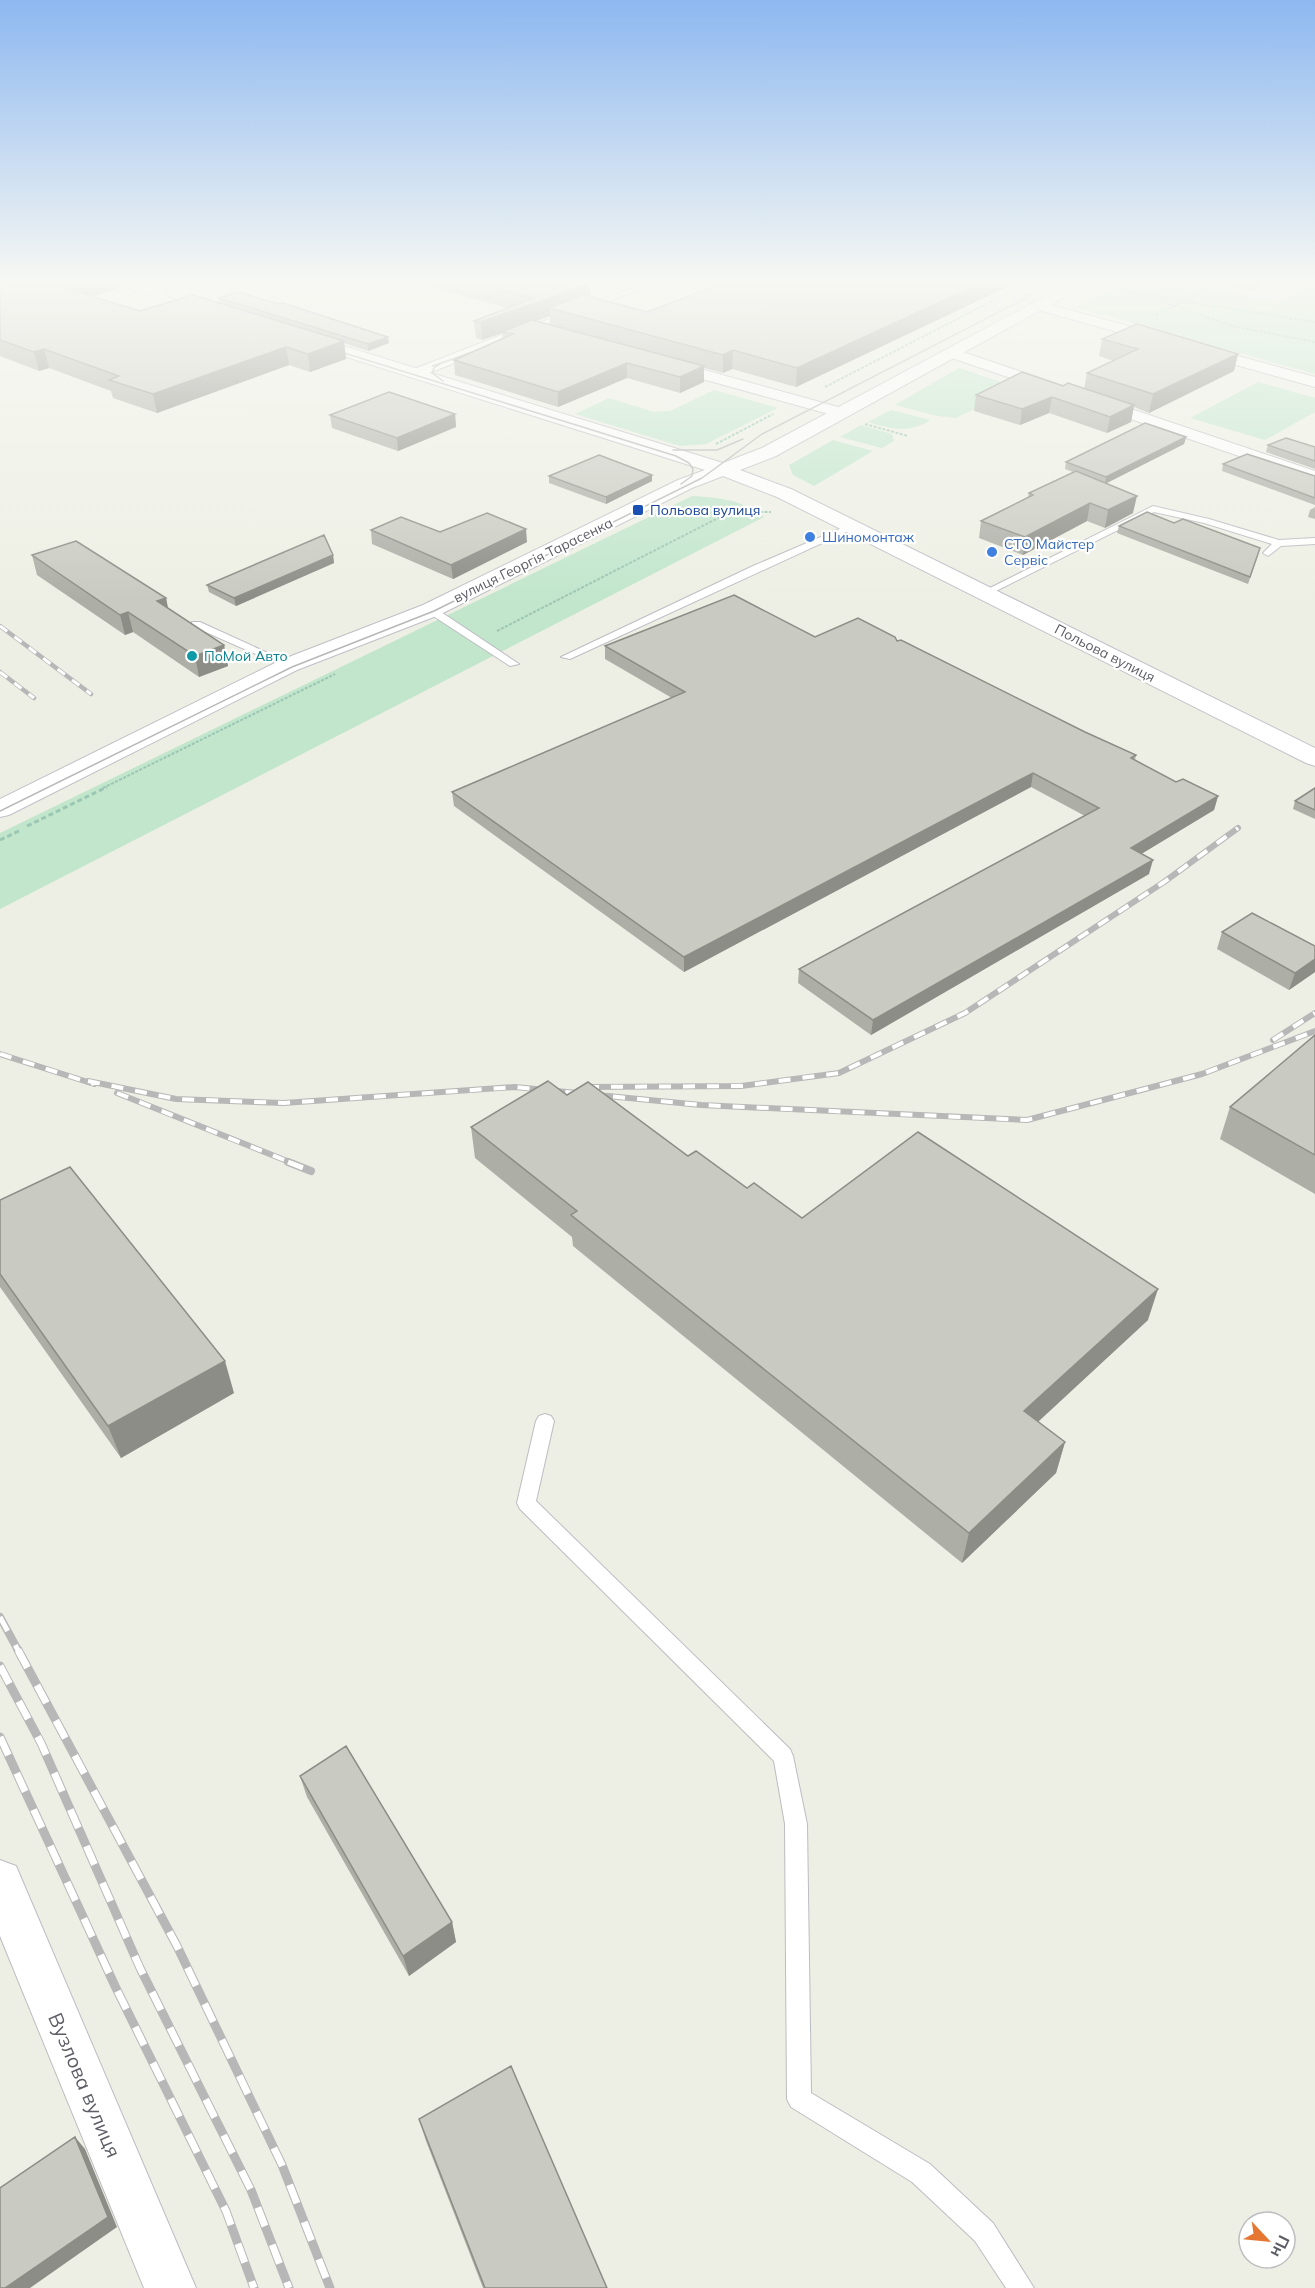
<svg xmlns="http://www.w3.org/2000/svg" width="1315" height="2288" font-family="Mulish,sans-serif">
<rect width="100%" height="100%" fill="#eeefe4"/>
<path fill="#c1e6cc" d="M 1133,279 L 1166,279 L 1277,303 L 1303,290 L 1299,288 L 1302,286 L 1285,282 L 1280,284 L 1269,279 L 1315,279 L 1315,374 L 1075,307 Z
M 959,368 L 1018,388 L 956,418 L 937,416 L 895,405 Z
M 1258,382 L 1315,398 L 1315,412 L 1265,440 L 1190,418 Z
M 714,390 L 778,408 L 706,444 L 680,446 L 575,414 L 609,398 L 654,412 L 670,411 Z
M 891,410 L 931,420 C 906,434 893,429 868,422 Z
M 861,425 L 892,434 L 894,441 L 882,448 L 840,437 Z
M 833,440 L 873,451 L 814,486 L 793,475 L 789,465 Z
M 692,496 C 721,498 740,499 764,517 L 0,909 L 0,833 Z"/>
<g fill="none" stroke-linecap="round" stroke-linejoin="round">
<defs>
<path id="service" d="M 656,279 L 666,279 L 535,329 L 528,327 Z
M 1153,506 L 1209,519 L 1279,540 L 1315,538 L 1315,544 L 1281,546 L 1268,556 L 1263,553 L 1272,544 L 1204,523 L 1154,512 L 988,595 L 980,593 Z
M 851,524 L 859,526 L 570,659 L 561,657 L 753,566 Z
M 427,608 L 435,608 L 519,664 L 510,666 L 427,612 Z
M 192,622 L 200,622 L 294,665 L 285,667 L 192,626 Z
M 545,1414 L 551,1416 L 554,1421 L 536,1501 L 790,1749 L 793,1756 L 807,1824 L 811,2093 L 930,2164 L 993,2223 L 1034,2288 L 1006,2288 L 975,2241 L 912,2182 L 791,2107 L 787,2099 L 785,1824 L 774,1761 L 520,1509 L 517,1503 L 536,1421 L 539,1416 Z"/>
<path id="minor" d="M 158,279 L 180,279 L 178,282 L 143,292 L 136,288 L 138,285 Z
M 1040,302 L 1315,377 L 1315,387 L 1035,309 L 1033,306 Z
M 532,323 L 545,326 L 547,329 L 540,333 L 533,332 L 419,377 L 409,377 L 406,374 L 409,371 Z
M 951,348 L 1315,471 L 1315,482 L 946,356 L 943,353 L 946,350 Z
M 664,359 L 849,410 L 851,413 L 843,418 L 659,367 L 656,364 L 659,361 Z
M 0,1860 L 16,1866 L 196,2288 L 144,2288 L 0,1936 Z"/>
<path id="secondary" d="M 107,279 L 130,279 L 227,310 L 229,313 L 227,316 L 215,316 L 109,282 Z
M 1078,279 L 1097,279 L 776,456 L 740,470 L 791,489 L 1315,748 L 1315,766 L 1306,763 L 777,497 L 723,476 L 692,488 L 439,615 L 297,670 L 9,815 L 0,817 L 0,799 L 281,660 L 423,605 L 678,480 L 705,470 L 296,341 L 294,338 L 296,335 L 308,335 L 723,463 L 762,448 Z"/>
</defs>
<use href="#service" stroke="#bcbcc3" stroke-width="2"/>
<use href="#minor" stroke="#bcbcc3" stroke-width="2"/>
<use href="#secondary" stroke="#bfbfc7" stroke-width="2"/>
<path stroke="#9bc6b4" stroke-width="2" stroke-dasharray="3 1.5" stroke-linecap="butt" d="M 1112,287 L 1149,296 L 1315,322
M 1109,288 L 1127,279
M 1152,298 L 1232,326 L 1315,342
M 1156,315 L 1199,293
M 825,387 L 1035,279
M 865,424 L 908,436
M 716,444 L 773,414
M 679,513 L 771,512
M 497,631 L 726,514
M 103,788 L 335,674"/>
<path stroke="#9bc6b4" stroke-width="3" stroke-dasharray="5 3" stroke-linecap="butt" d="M 27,826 L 107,787
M 0,840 L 21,830"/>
<use href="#service" fill="#fff" fill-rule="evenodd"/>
<use href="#minor" fill="#fff" fill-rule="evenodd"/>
<use href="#secondary" fill="#fff" fill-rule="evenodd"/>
<path stroke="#b7b7b8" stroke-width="1.5" d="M 180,279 L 166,285 L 163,290 L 170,297 L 191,305
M 328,348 L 676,456 L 689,463 L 693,469 L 692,476 L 681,484
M 440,364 L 434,368 L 432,373 L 443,381
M 433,366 L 489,346
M 673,450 L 717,450 L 743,439
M 0,811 L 292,667 L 434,611 L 702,478 L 762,434 L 1063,279"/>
<defs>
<path id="rail-far3" d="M 0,626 L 91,694
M 0,672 L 34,698"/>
<path id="rail-far2" d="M 1273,1040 L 1315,1013
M 0,1054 L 94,1084
M 88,1081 L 176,1099 L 284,1103 L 515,1087 L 701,1105 L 1027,1120 L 1202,1074 L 1315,1031
M 587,1087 L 741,1086 L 839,1073 L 965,1013 L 1164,882 L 1238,828
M 117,1093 L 292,1163"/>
<path id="rail-far1" d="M 288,1162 L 311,1171
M 0,1617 L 19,1652"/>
<path id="rail" d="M 18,1650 L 177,1946 L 282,2165 L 330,2288
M 0,1666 L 41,1743 L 140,1968 L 251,2190 L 289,2288
M 0,1737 L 115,1986 L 226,2211 L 254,2288"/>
</defs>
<use href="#rail-far3" stroke="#b7b7b8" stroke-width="4.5"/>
<use href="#rail-far2" stroke="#b7b7b8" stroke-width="6"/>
<use href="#rail-far1" stroke="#b7b7b8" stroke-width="8"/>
<use href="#rail" stroke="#b7b7b8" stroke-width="9"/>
<use href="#rail-far3" stroke="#fff" stroke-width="3" stroke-dasharray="9" stroke-linecap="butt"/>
<use href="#rail-far2" stroke="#fff" stroke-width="4" stroke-dasharray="12" stroke-linecap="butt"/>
<use href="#rail-far1" stroke="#fff" stroke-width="5" stroke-dasharray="16" stroke-linecap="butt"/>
<use href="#rail" stroke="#fff" stroke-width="7" stroke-dasharray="20" stroke-linecap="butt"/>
</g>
<path fill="#adaea6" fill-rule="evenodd" d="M 0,279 L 119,288 L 91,297 L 140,311 L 219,302 L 219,298 L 389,343 L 368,351 L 344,343 L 346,359 L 310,372 L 289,365 L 157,413 L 113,398 L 111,391 L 49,368 L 39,371 L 0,356 Z
M 403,279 L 579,279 L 590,282 L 590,297 L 647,312 L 735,279 L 1024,279 L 796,387 L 732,369 L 723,373 L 704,368 L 704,382 L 680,393 L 627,378 L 558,407 L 455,375 L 454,360 L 503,339 L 502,333 L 482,340 L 476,338 L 474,321 L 507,308 ZM 550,316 L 550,325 L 536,321 Z
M 1199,279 L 1273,279 L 1253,291 Z
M 1102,339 L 1238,354 L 1234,371 L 1149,413 L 1134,407 L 1131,422 L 1107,433 L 1049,413 L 1020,425 L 974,411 L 976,395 L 1063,386 L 1084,389 L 1087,373 L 1114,361 L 1099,356 Z
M 455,414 L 456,427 L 398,451 L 332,428 L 330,415 Z
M 1186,437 L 1184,444 L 1106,483 L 1133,513 L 1105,528 L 1087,521 L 1023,555 L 979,538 L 981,521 L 1028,497 L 1029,493 L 1073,472 L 1065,469 L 1066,462 Z
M 1268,445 L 1315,447 L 1315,469 L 1266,452 Z
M 1223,464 L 1315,476 L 1315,505 L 1222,471 Z
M 652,475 L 652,481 L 606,504 L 549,483 L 549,476 Z
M 1315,507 L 1315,519 L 1308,517 L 1310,510 Z
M 1174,523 L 1258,555 L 1248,584 L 1117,533 L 1119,526 Z
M 371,530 L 440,532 L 527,542 L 453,579 L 372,544 Z
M 32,555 L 166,598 L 168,609 L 224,645 L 228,666 L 199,677 L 133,632 L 125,635 L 37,575 Z
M 333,555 L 334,563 L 236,606 L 209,592 L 207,585 Z
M 815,637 L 897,641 L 1085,732 L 1136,755 L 1135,760 L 1176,782 L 1218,796 L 1214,810 L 1141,854 L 1149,874 L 871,1035 L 798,983 L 799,969 L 1085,816 L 1031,787 L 684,972 L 454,806 L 452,792 L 672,698 L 605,659 L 605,646 Z
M 1315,788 L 1315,819 L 1293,809 L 1295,801 Z
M 1222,932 L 1315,946 L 1315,972 L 1289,990 L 1217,949 Z
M 1315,1035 L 1315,1194 L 1220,1139 L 1230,1107 Z
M 567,1095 L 688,1156 L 802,1218 L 1148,1320 L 1038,1422 L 1065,1442 L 1056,1473 L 962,1563 L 573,1246 L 572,1237 L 475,1158 L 471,1127 Z
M 0,1200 L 234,1393 L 121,1458 L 0,1287 Z
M 300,1776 L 452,1922 L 456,1942 L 409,1976 L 307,1797 Z
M 419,2119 L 607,2288 L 483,2288 L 426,2141 Z"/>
<path fill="#8d8d87" d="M 87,279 L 118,279 L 119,288 L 64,305 L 60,287 Z
M 990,279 L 1024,279 L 796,387 L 797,368 Z
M 1256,279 L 1273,279 L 1253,291 Z
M 590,282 L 590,299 L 549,308 L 550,316 L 504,332 L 502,332 L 502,333 L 482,340 L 481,322 Z
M 388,337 L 389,343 L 368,351 L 368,344 Z
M 344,341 L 346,359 L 310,372 L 308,354 Z
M 286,347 L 289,365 L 157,413 L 153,394 Z
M 44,349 L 49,368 L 39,371 L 34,352 Z
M 733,350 L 732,369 L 723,373 L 723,355 Z
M 1238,354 L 1234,371 L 1149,413 L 1153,394 Z
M 627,363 L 627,378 L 558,407 L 558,392 Z
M 704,366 L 704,382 L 680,393 L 680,377 Z
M 1052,397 L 1049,413 L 1020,425 L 1022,409 Z
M 1134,405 L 1131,422 L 1107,433 L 1110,417 Z
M 455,414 L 456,427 L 398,451 L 397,438 Z
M 1186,437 L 1184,444 L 1105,484 L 1106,477 Z
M 652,475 L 652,481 L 606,504 L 606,497 Z
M 1137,496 L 1133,513 L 1105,528 L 1108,510 Z
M 1090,503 L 1087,521 L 1023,555 L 1025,537 Z
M 526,529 L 527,542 L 453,579 L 451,565 Z
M 333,555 L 334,563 L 236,606 L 234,598 Z
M 166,598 L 170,618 L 157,601 Z
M 128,612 L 133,632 L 125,635 L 120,615 Z
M 224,645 L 228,666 L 199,677 L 195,656 Z
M 1033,773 L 1031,787 L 684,972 L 684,957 Z
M 1218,796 L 1214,810 L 1128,862 L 1131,848 Z
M 1153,860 L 1149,874 L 871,1035 L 873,1020 Z
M 1315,959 L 1315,972 L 1289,990 L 1295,973 Z
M 1158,1289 L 1148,1320 L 1016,1442 L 1024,1411 Z
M 225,1361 L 234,1393 L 121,1458 L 108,1426 Z
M 1065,1442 L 1056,1473 L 962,1563 L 969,1533 Z
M 452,1922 L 456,1942 L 409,1976 L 403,1956 Z
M 75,2137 L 85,2149 L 117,2227 L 30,2288 L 5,2288 Z"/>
<path fill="#c9cac1" stroke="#8d8d87" stroke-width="1.5" d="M 0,279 L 87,279 L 60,287 L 140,311 L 193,295 L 344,341 L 308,354 L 286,347 L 153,394 L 109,380 L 119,376 L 44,349 L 34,352 L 0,340 Z
M 464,279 L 579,279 L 590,282 L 567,291 L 570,291 L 481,322 L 474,321 L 534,298 Z
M 735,279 L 990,279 L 797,368 L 733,350 L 723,355 L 549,308 L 584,295 L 647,312 Z
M 238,292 L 278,304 L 283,303 L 388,337 L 368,344 L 219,298 Z
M 532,320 L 704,366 L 680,377 L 627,363 L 558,392 L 454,360 L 513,334 L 502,332 Z
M 1137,324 L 1238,354 L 1153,394 L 1087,373 L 1138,349 L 1102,339 Z
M 1022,372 L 1063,386 L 1068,383 L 1134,405 L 1110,417 L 1052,397 L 1022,409 L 976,395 Z
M 389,392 L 455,414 L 397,438 L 330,415 Z
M 1145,423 L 1186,437 L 1106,477 L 1066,462 Z
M 1286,438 L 1315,447 L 1315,461 L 1268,445 Z
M 1247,454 L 1315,476 L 1315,498 L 1223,464 Z
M 599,455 L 652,475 L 606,497 L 549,476 Z
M 1076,471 L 1137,496 L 1108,510 L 1090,503 L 1025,537 L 981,521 L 1033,495 L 1029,493 Z
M 1147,512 L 1174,523 L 1183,519 L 1260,548 L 1250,577 L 1119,526 Z
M 487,513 L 526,529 L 451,565 L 371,530 L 401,517 L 440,532 Z
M 324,535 L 333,555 L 234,598 L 207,585 Z
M 76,541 L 166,598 L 157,601 L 224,645 L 195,656 L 128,612 L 120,615 L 32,555 Z
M 734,595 L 815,637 L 858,618 L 895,637 L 897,641 L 901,640 L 1085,732 L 1136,755 L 1131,758 L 1176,782 L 1183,779 L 1218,796 L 1131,848 L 1153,860 L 873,1020 L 799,969 L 1099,808 L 1033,773 L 684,957 L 452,792 L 685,692 L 605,646 Z
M 1315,788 L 1315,810 L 1295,801 Z
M 1252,913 L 1315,946 L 1315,959 L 1295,973 L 1222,932 Z
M 1315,1035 L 1315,1155 L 1230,1107 Z
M 548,1081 L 567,1095 L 588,1082 L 688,1156 L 696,1151 L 747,1188 L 754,1183 L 802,1218 L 918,1132 L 1158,1289 L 1024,1411 L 1065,1442 L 969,1533 L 571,1215 L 577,1211 L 471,1127 Z
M 70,1167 L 225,1361 L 108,1426 L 0,1274 L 0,1200 Z
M 346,1746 L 452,1922 L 403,1956 L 300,1776 Z
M 511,2066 L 607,2288 L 485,2288 L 419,2119 Z
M 75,2137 L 108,2217 L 5,2288 L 0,2288 L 0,2188 Z"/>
<linearGradient id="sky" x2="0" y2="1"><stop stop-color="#8db8f0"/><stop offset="0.47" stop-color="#f7f8f3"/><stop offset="1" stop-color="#f7f8f3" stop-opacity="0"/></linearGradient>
<rect width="1315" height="599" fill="url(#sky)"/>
<rect fill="#1a4fb4" stroke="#fff" stroke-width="2" x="632" y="504" width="12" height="12" rx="3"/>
<g fill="#3f7fe0" stroke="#fff" stroke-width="2">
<circle cx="810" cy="537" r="6"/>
<circle cx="992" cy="552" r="6"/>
</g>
<circle fill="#0f9aa8" stroke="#fff" stroke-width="2" cx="192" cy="656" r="6"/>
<g text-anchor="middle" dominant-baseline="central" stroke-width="4.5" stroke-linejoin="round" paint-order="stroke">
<g font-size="14" fill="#164399" stroke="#fff" text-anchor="start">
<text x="650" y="510">Польова вулиця</text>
</g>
<g font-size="14" fill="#366cbe" stroke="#fff" text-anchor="start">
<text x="822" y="537">Шиномонтаж</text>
<text x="1004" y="544">СТО Майстер<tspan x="1004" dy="16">Сервіс</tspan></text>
</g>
<g font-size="14" fill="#5c5d65" stroke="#fff">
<text transform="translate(533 560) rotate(-26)">вулиця Георгія Тарасенка</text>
<text transform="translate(1105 653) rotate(27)">Польова вулиця</text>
</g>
<g font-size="14" fill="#0d838f" stroke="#fff" text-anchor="start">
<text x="204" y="656">ПоМой Авто</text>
</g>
<g font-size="20" fill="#5c5d65" stroke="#fff">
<text transform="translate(85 2085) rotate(67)">Вузлова вулиця</text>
</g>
</g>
<g transform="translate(1267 2240) rotate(116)"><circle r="28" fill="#ffffff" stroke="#bebec1" stroke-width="1.5"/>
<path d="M0-4.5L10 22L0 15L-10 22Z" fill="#e67733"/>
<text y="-9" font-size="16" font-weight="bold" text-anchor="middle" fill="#5c5d65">Пн</text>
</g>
</svg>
